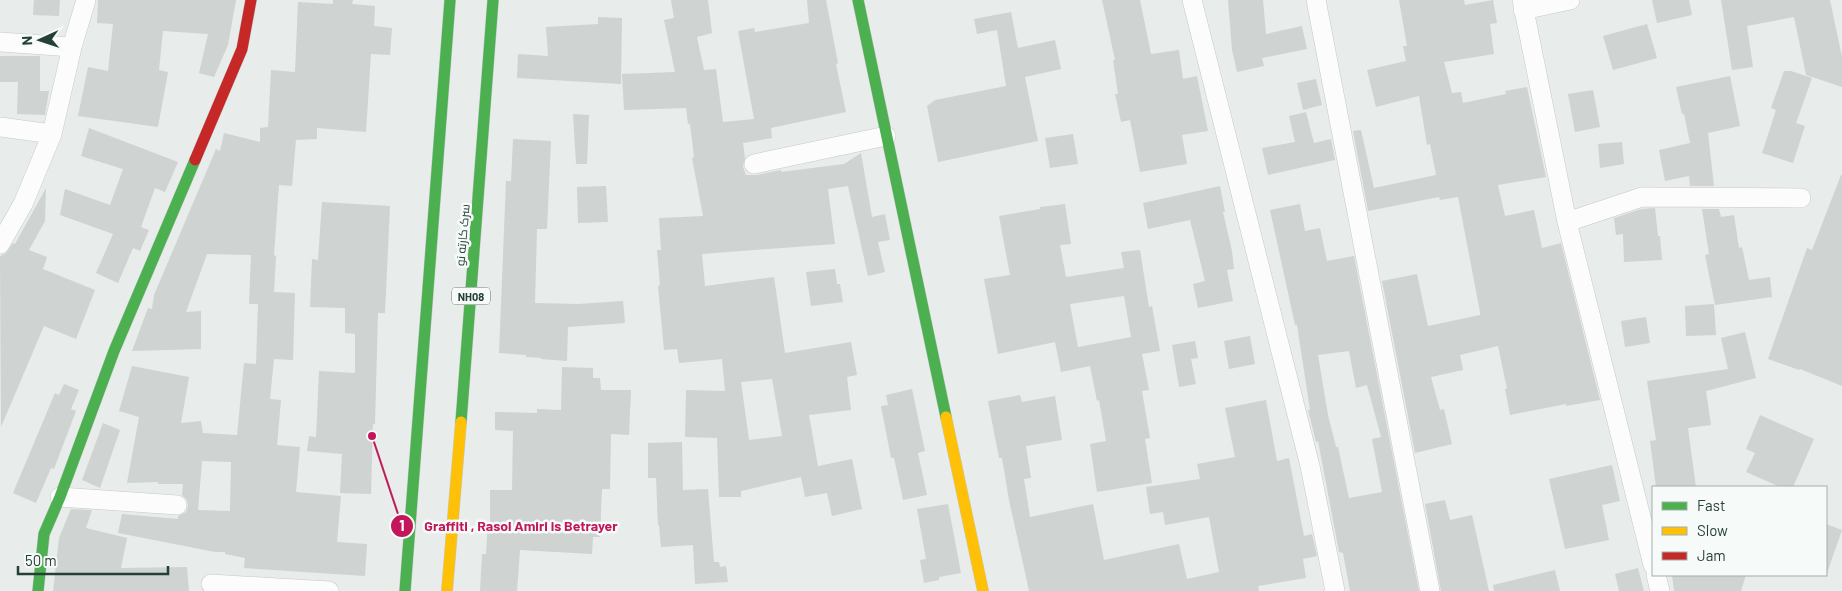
<svg xmlns="http://www.w3.org/2000/svg" width="1842" height="591" font-family="Barlow,Cairo,sans-serif">
<rect width="100%" height="100%" fill="#e8ecea"/>
<path fill="#cfd3d1" fill-rule="evenodd" d="M 34,0 L 60,0 L 59,16 L 33,15 Z
M 98,0 L 236,0 L 228,45 L 214,77 L 199,73 L 208,34 L 163,31 L 159,70 L 168,72 L 158,127 L 78,116 L 88,67 L 108,71 L 113,24 L 97,23 Z
M 333,0 L 353,0 L 352,4 L 375,6 L 374,26 L 392,28 L 390,55 L 371,54 L 366,132 L 317,128 L 317,139 L 296,140 L 292,186 L 279,185 L 274,255 L 276,256 L 274,292 L 295,293 L 293,360 L 274,359 L 270,399 L 281,400 L 277,445 L 300,447 L 296,492 L 341,496 L 337,542 L 367,544 L 365,576 L 244,568 L 245,558 L 225,554 L 225,552 L 215,552 L 118,533 L 122,514 L 178,519 L 178,516 L 186,512 L 188,506 L 187,500 L 182,495 L 183,485 L 182,484 L 158,484 L 158,482 L 127,483 L 139,417 L 119,411 L 132,366 L 189,377 L 181,423 L 201,421 L 203,433 L 237,435 L 244,363 L 256,364 L 258,304 L 249,304 L 251,255 L 207,254 L 186,312 L 201,311 L 201,349 L 132,351 L 148,308 L 152,309 L 154,295 L 216,149 L 220,151 L 224,133 L 260,142 L 260,128 L 268,127 L 271,70 L 295,72 L 298,2 L 333,4 ZM 202,461 L 231,462 L 230,511 L 198,510 Z
M 671,0 L 708,0 L 712,33 L 697,37 L 704,70 L 716,69 L 723,122 L 754,119 L 738,31 L 754,28 L 755,32 L 809,23 L 807,0 L 826,0 L 838,63 L 836,64 L 846,112 L 771,128 L 772,138 L 743,143 L 745,158 L 743,167 L 746,175 L 756,175 L 781,170 L 781,172 L 844,164 L 861,153 L 872,217 L 885,214 L 890,240 L 878,242 L 885,272 L 868,276 L 848,186 L 828,189 L 835,244 L 702,254 L 705,286 L 774,277 L 785,353 L 851,342 L 857,375 L 847,377 L 851,410 L 809,415 L 818,466 L 852,459 L 862,509 L 832,516 L 827,493 L 805,497 L 801,477 L 741,491 L 741,497 L 719,497 L 717,438 L 685,437 L 686,390 L 725,391 L 722,359 L 679,363 L 677,349 L 664,350 L 658,286 L 660,285 L 657,250 L 661,250 L 659,218 L 703,216 L 692,158 L 694,157 L 690,124 L 688,124 L 686,108 L 624,110 L 622,74 L 675,72 L 664,20 L 674,18 ZM 772,379 L 782,436 L 749,440 L 741,382 Z
M 1102,0 L 1140,0 L 1151,54 L 1179,50 L 1183,79 L 1197,76 L 1208,131 L 1182,135 L 1187,164 L 1140,172 L 1130,120 L 1121,122 L 1115,94 L 1118,94 L 1113,60 L 1115,60 Z
M 1228,0 L 1263,0 L 1266,34 L 1302,26 L 1307,49 L 1262,58 L 1264,66 L 1237,72 L 1232,50 Z
M 1399,0 L 1464,0 L 1465,5 L 1493,0 L 1497,23 L 1490,24 L 1494,54 L 1444,62 L 1452,93 L 1461,92 L 1463,103 L 1506,94 L 1505,91 L 1527,87 L 1546,177 L 1498,185 L 1505,216 L 1534,210 L 1542,248 L 1561,243 L 1600,400 L 1566,406 L 1566,404 L 1510,415 L 1505,389 L 1507,389 L 1498,346 L 1460,355 L 1463,370 L 1431,377 L 1440,410 L 1444,409 L 1452,444 L 1415,453 L 1382,281 L 1417,274 L 1428,326 L 1480,315 L 1480,312 L 1458,197 L 1440,200 L 1439,197 L 1368,211 L 1353,131 L 1361,130 L 1374,188 L 1436,175 L 1430,144 L 1427,145 L 1419,96 L 1376,107 L 1367,70 L 1406,61 L 1403,46 L 1407,46 Z
M 1652,0 L 1689,0 L 1692,15 L 1657,23 Z
M 1721,0 L 1830,0 L 1842,57 L 1842,87 L 1806,75 L 1794,17 L 1747,26 L 1753,67 L 1732,70 Z
M 1011,12 L 1018,48 L 1055,40 L 1061,69 L 1025,77 L 1038,141 L 938,162 L 927,106 L 935,100 L 1006,86 L 997,30 L 977,34 L 974,19 Z
M 598,17 L 622,18 L 621,84 L 517,78 L 518,54 L 548,56 L 546,27 L 598,24 Z
M 1647,24 L 1657,58 L 1613,70 L 1603,36 Z
M 0,56 L 40,56 L 40,91 L 49,91 L 45,115 L 17,114 L 18,82 L 0,82 Z
M 1784,71 L 1791,71 L 1812,78 L 1796,123 L 1805,126 L 1793,163 L 1762,153 L 1776,110 L 1771,108 Z
M 1730,76 L 1740,126 L 1708,133 L 1714,186 L 1690,186 L 1689,176 L 1665,181 L 1659,150 L 1690,143 L 1684,114 L 1682,114 L 1676,87 Z
M 1316,79 L 1322,105 L 1303,110 L 1297,83 Z
M 1593,90 L 1600,127 L 1575,132 L 1568,94 Z
M 1306,112 L 1314,143 L 1331,139 L 1335,160 L 1268,175 L 1262,148 L 1295,142 L 1289,116 Z
M 573,114 L 589,115 L 587,164 L 576,164 Z
M 89,128 L 178,162 L 165,192 L 155,188 L 141,227 L 149,230 L 140,251 L 133,248 L 118,283 L 96,273 L 113,234 L 60,215 L 65,189 L 110,205 L 123,169 L 81,156 Z
M 1073,134 L 1078,164 L 1050,168 L 1045,138 Z
M 513,139 L 551,141 L 547,229 L 537,229 L 535,303 L 578,304 L 623,301 L 625,323 L 568,327 L 567,361 L 541,359 L 541,358 L 526,357 L 526,355 L 499,353 L 506,181 L 511,181 Z
M 1622,142 L 1624,164 L 1600,168 L 1598,144 Z
M 1841,175 L 1842,175 L 1842,386 L 1800,369 L 1799,370 L 1768,359 L 1807,248 L 1812,250 Z
M 606,186 L 608,222 L 578,223 L 577,187 Z
M 1220,186 L 1225,212 L 1223,212 L 1232,251 L 1234,269 L 1227,270 L 1233,301 L 1198,308 L 1193,284 L 1205,281 L 1190,220 L 1148,229 L 1143,203 Z
M 46,188 L 45,221 L 29,250 L 47,257 L 43,269 L 95,290 L 76,339 L 44,326 L 1,427 L 0,256 L 6,253 L 13,243 L 15,244 Z
M 322,202 L 390,206 L 385,313 L 378,313 L 375,424 L 373,424 L 371,494 L 340,493 L 342,454 L 307,451 L 309,436 L 316,437 L 319,371 L 355,373 L 355,334 L 345,333 L 345,308 L 310,307 L 312,259 L 318,260 Z
M 1065,204 L 1071,244 L 1060,245 L 1066,277 L 1124,268 L 1121,252 L 1140,250 L 1149,307 L 1152,306 L 1160,351 L 1142,354 L 1149,390 L 1142,391 L 1150,438 L 1145,439 L 1152,483 L 1097,492 L 1090,444 L 1106,441 L 1099,400 L 1097,401 L 1090,366 L 1061,372 L 1055,342 L 998,354 L 984,279 L 1010,275 L 999,216 L 1040,209 L 1040,207 ZM 1124,296 L 1131,337 L 1078,347 L 1070,304 Z
M 1300,204 L 1305,231 L 1320,228 L 1327,261 L 1354,256 L 1419,591 L 1350,591 L 1343,553 L 1339,552 L 1318,441 L 1316,442 L 1308,410 L 1310,410 L 1297,325 L 1295,325 L 1270,210 ZM 1349,351 L 1356,388 L 1367,385 L 1381,437 L 1372,439 L 1382,492 L 1349,498 L 1338,447 L 1336,447 L 1328,415 L 1318,355 Z
M 1655,208 L 1658,236 L 1660,236 L 1662,260 L 1624,262 L 1623,234 L 1616,235 L 1614,218 L 1641,209 Z
M 1702,209 L 1719,209 L 1721,217 L 1734,215 L 1739,248 L 1742,247 L 1749,280 L 1770,277 L 1772,297 L 1715,305 L 1705,255 L 1709,254 Z
M 835,269 L 837,284 L 840,284 L 843,302 L 811,306 L 806,272 Z
M 1714,304 L 1716,335 L 1686,336 L 1685,306 Z
M 1646,317 L 1650,343 L 1625,347 L 1621,321 Z
M 1745,332 L 1756,378 L 1706,391 L 1711,425 L 1688,428 L 1696,487 L 1656,487 L 1650,441 L 1656,440 L 1647,381 L 1728,369 L 1721,338 Z
M 1250,336 L 1255,364 L 1229,369 L 1224,341 Z
M 1195,341 L 1198,358 L 1191,359 L 1196,384 L 1179,387 L 1172,345 Z
M 562,367 L 593,368 L 593,378 L 600,378 L 601,390 L 631,390 L 629,435 L 611,434 L 610,489 L 602,489 L 600,537 L 593,537 L 592,554 L 520,550 L 517,591 L 480,591 L 482,554 L 486,554 L 488,522 L 490,523 L 490,490 L 512,490 L 513,431 L 495,430 L 495,412 L 537,413 L 537,409 L 561,410 Z
M 64,384 L 79,390 L 71,409 L 76,411 L 54,469 L 51,468 L 36,503 L 13,493 L 55,393 L 59,395 Z
M 912,389 L 925,451 L 918,453 L 927,495 L 903,500 L 894,458 L 891,458 L 881,406 L 888,405 L 886,395 Z
M 1020,395 L 1022,402 L 1055,396 L 1062,440 L 1026,446 L 1031,478 L 1024,479 L 1030,517 L 1093,504 L 1104,560 L 1179,544 L 1187,579 L 1219,572 L 1209,517 L 1165,525 L 1163,512 L 1150,514 L 1146,487 L 1200,479 L 1197,464 L 1235,457 L 1225,408 L 1266,400 L 1277,461 L 1289,458 L 1304,536 L 1312,534 L 1317,556 L 1303,559 L 1306,578 L 1258,586 L 1259,591 L 1029,591 L 1009,500 L 1002,458 L 999,458 L 988,401 Z
M 1760,415 L 1814,439 L 1793,487 L 1780,487 L 1746,472 L 1755,453 L 1746,449 Z
M 103,423 L 120,430 L 100,488 L 82,480 Z
M 682,442 L 683,490 L 708,489 L 714,562 L 719,562 L 720,567 L 726,566 L 728,582 L 695,584 L 693,545 L 661,547 L 659,525 L 658,525 L 656,478 L 648,478 L 648,443 Z
M 1612,465 L 1620,501 L 1602,505 L 1609,540 L 1565,549 L 1549,479 Z
M 1445,500 L 1450,520 L 1472,515 L 1489,591 L 1441,591 L 1425,504 Z
M 948,504 L 961,573 L 939,577 L 939,580 L 924,583 L 920,560 L 926,559 L 917,509 Z
M 71,509 L 92,510 L 86,528 L 127,538 L 121,568 L 187,567 L 189,591 L 53,591 L 59,538 Z
M 1826,524 L 1842,530 L 1827,573 L 1826,572 Z
M 1638,568 L 1644,591 L 1619,591 L 1615,574 Z
M 1555,570 L 1560,591 L 1494,591 L 1493,585 Z
M 1672,575 L 1746,575 L 1741,591 L 1674,591 Z"/>
<g fill="none" stroke-linecap="round" stroke-linejoin="round">
<defs>
<path id="street" d="M 1192,0 L 1310,466 L 1335,591
M 1316,0 L 1430,591
M 1522,0 L 1567,222 L 1653,565
M 1523,10 L 1570,0
M 0,42 L 72,47
M 0,127 L 52,134
M 754,164 L 886,136
M 1567,222 L 1642,197 L 1801,198
M 0,244 L 23,204 L 52,134 L 72,47 L 86,0
M 60,497 L 177,505
M 1656,575 L 1660,591
M 211,584 L 329,591"/>
<path id="fast" d="M 858,0 L 946,417
M 461,422 L 493,0
M 38,591 L 44,534 L 60,497 L 114,351 L 195,160
M 405,591 L 450,0"/>
<path id="slow" d="M 946,417 L 983,591
M 447,591 L 461,422"/>
<path id="jam" d="M 195,160 L 242,49 L 251,0"/>
</defs>
<use href="#street" stroke="#c5c9c7" stroke-width="20"/>
<use href="#fast" stroke="#c3cac7" stroke-width="12"/>
<use href="#slow" stroke="#c3cac7" stroke-width="12"/>
<use href="#jam" stroke="#c3cac7" stroke-width="12"/>
<use href="#street" stroke="#fcfcfc" stroke-width="19"/>
<use href="#fast" stroke="#4caf50" stroke-width="11"/>
<use href="#slow" stroke="#ffc107" stroke-width="11"/>
<use href="#jam" stroke="#c62828" stroke-width="11"/>
</g>
<g text-anchor="middle" dominant-baseline="central" stroke-width="5" stroke-linejoin="round" paint-order="stroke">
<rect fill="#f6faf8" stroke="#647870" stroke-width="1" x="452" y="287.5" width="38" height="17" rx="4"/>
<g font-size="11" font-weight="bold" fill="#254036">
<text x="471" y="296">NH08</text>
</g>
<g font-size="12" fill="#254036" stroke="#f6faf8">
<text transform="translate(462 235) rotate(-85)">سرک کارته نو</text>
</g>
</g>
<path fill="none" stroke="#c2185b" stroke-width="2" d="M372 436L402 526"/>
<g fill="#c2185b" stroke="#f6faf8" stroke-width="2">
<circle cx="372" cy="436" r="5"/>
<circle cx="402" cy="526" r="12"/>
</g>
<g font-size="15" text-anchor="middle" font-weight="bold" fill="#fff">
<text x="402" y="531">1</text>
</g>
<g font-size="14" text-anchor="middle" font-weight="bold" fill="#c2185b" stroke="#f6faf8" stroke-width="5" stroke-linejoin="round" paint-order="stroke">
<text x="521" y="531">Graffiti , Rasol Amiri is Betrayer</text>
</g>
<rect x="1652" y="486" width="175" height="90" fill="#f6faf8" stroke="#a2b0aa"/>
<rect x="1662" y="502" width="25" height="8" fill="#4caf50" stroke="#a2b0aa"/>
<text x="1697" y="511" font-size="15" fill="#254036">Fast</text>
<rect x="1662" y="527" width="25" height="8" fill="#ffc107" stroke="#a2b0aa"/>
<text x="1697" y="536" font-size="15" fill="#254036">Slow</text>
<rect x="1662" y="552" width="25" height="8" fill="#c62828" stroke="#a2b0aa"/>
<text x="1697" y="561" font-size="15" fill="#254036">Jam</text>
<g transform="translate(40 40) rotate(267)" stroke="#f6faf8" stroke-width="4" paint-order="stroke">
<path d="M0-4L9 19L0 12L-9 19Z" fill="#254036"/>
<text y="-8" font-size="14" font-weight="bold" text-anchor="middle" fill="#254036">N</text>
</g>
<path d="M18 566v8h150v-8" fill="none" stroke="#254036" stroke-width="2.5"/>
<text x="25" y="566" font-size="15" fill="#254036" stroke="#f6faf8" stroke-width="4" paint-order="stroke">50 m</text>
</svg>
